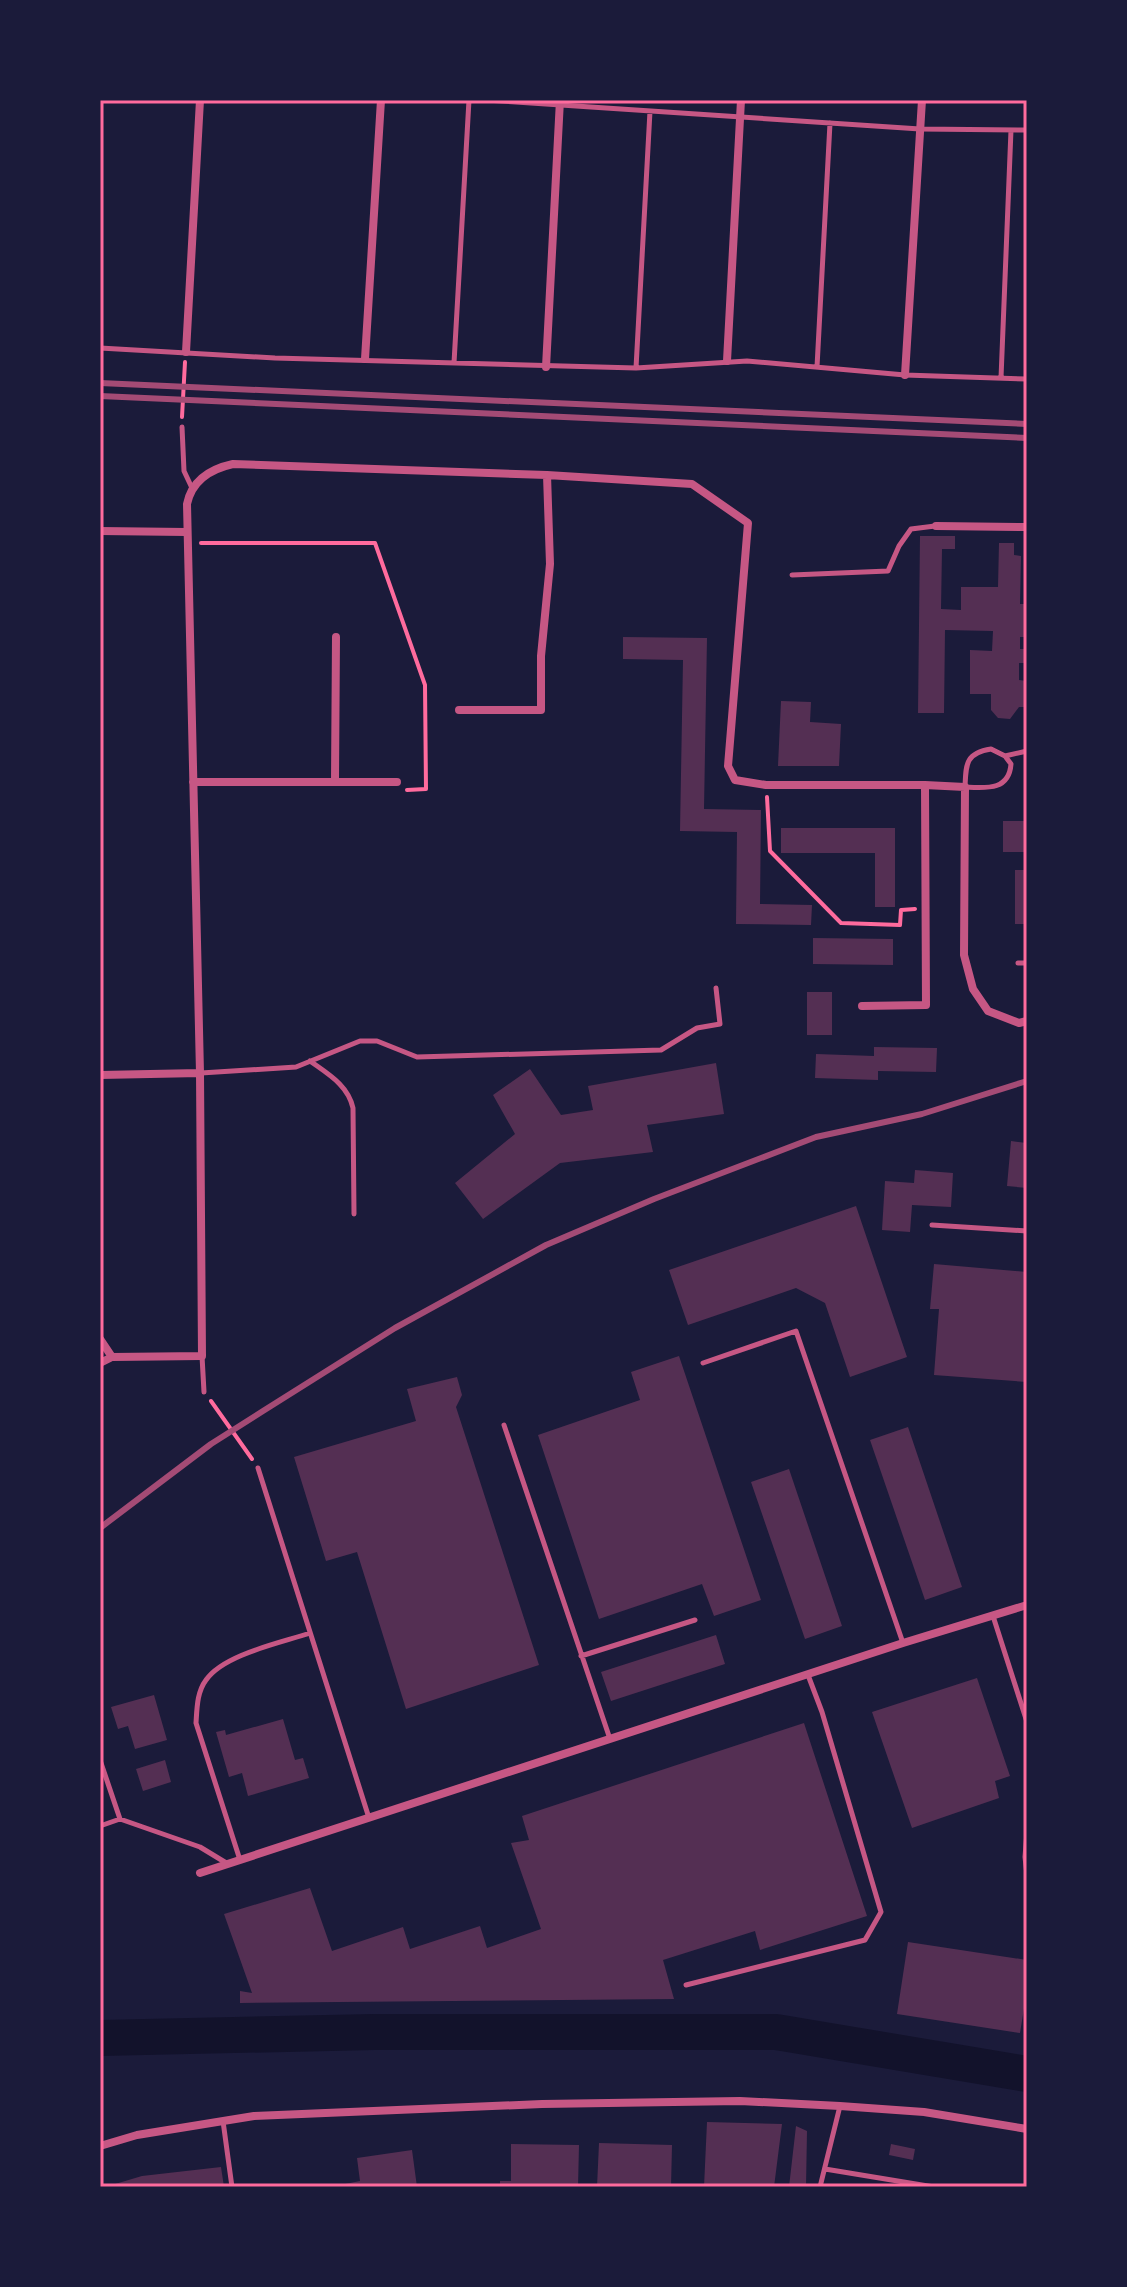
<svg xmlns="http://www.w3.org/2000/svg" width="1127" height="2287" font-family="Jost,sans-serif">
<rect width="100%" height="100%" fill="#1b1b3a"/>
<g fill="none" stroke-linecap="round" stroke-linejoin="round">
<path stroke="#12122b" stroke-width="36" d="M 100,2038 L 374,2032 L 776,2032 L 1027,2074"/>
</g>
<path fill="#542f53" d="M 920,536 L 955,536 L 955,549 L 942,549 L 941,609 L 961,610 L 961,587 L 998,587 L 999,543 L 1014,543 L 1014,555 L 1021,556 L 1020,604 L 1027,604 L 1027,637 L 1020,637 L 1020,649 L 1027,649 L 1027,663 L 1019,663 L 1019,680 L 1027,681 L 1027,707 L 1019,707 L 1010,719 L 998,718 L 991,710 L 991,694 L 970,694 L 970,650 L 992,651 L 993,631 L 945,630 L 944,713 L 918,713 Z
M 623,637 L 707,638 L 704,809 L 761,810 L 760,904 L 812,905 L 811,925 L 736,924 L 737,832 L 680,831 L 683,660 L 623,659 Z
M 781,701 L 811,702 L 810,722 L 841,724 L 839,766 L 778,766 Z
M 1003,821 L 1027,821 L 1027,852 L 1003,852 Z
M 781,828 L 895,828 L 895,907 L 875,907 L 875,853 L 781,853 Z
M 1015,870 L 1027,870 L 1027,924 L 1015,924 Z
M 813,938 L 893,939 L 893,965 L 813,964 Z
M 807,992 L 832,992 L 832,1035 L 807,1035 Z
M 874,1047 L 937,1048 L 936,1072 L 878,1071 L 878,1080 L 815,1078 L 816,1054 L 874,1056 Z
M 716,1063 L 724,1114 L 647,1125 L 653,1152 L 560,1163 L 483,1219 L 455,1183 L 515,1134 L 493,1095 L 530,1069 L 561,1115 L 593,1110 L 588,1086 Z
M 1011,1141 L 1027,1143 L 1027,1188 L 1007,1186 Z
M 915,1170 L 953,1173 L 951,1207 L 912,1205 L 910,1232 L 882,1230 L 885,1181 L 914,1183 Z
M 856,1206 L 907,1357 L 850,1377 L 825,1303 L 796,1288 L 688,1325 L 669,1270 Z
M 934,1264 L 1027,1272 L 1027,1382 L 934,1375 L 939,1309 L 930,1309 Z
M 679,1356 L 761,1600 L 714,1616 L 702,1584 L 599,1619 L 538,1435 L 640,1400 L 631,1372 Z
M 457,1377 L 462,1395 L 456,1407 L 539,1665 L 406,1709 L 357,1552 L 326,1561 L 294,1457 L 416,1421 L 407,1389 Z
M 908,1427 L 962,1587 L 925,1600 L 870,1440 Z
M 789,1469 L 842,1626 L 805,1639 L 751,1482 Z
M 716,1635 L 725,1664 L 611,1701 L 601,1672 Z
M 977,1678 L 1010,1776 L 995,1781 L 999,1798 L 912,1828 L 872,1712 Z
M 154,1695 L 167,1740 L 135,1749 L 128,1726 L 118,1729 L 111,1707 Z
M 283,1719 L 295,1760 L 303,1758 L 309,1778 L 248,1796 L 242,1773 L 229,1777 L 216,1732 L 225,1730 L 226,1735 Z
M 804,1723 L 867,1916 L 760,1950 L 755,1931 L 663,1960 L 674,1999 L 240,2003 L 240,1991 L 252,1993 L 224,1914 L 310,1888 L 332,1951 L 403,1927 L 410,1949 L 480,1926 L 487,1948 L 541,1929 L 511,1843 L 529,1840 L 522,1816 Z
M 165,1760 L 171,1782 L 143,1791 L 136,1769 Z
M 908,1942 L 1027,1960 L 1027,1990 L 1020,2033 L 897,2014 Z
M 707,2122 L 782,2124 L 774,2187 L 704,2187 Z
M 796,2126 L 807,2131 L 806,2187 L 789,2187 Z
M 599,2143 L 672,2145 L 671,2187 L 597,2187 Z
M 511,2144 L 579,2145 L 578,2187 L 500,2187 L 500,2181 L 511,2181 Z
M 891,2144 L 915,2149 L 913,2160 L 889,2155 Z
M 412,2150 L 417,2187 L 330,2187 L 360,2181 L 357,2158 Z
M 221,2167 L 224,2187 L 105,2187 L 142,2176 Z"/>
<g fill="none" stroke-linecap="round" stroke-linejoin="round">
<path stroke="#ff6b9d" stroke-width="4" d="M 182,417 L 185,362
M 201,543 L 375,543 L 425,685 L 426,789 L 407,790
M 767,797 L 770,851 L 841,923 L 900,925 L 901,910 L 915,909
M 211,1401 L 252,1459"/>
<path stroke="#c65784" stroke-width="5" d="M 486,100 L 920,129 L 1027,130
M 100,348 L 275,358 L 636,368 L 747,361 L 905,375 L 1027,379
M 454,363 L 469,100
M 817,367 L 830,123
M 636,368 L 650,111
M 1001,378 L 1011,130
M 182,427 L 184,471 L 192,488
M 792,575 L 888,571 L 899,546 L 911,529 L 935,526
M 991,749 L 1005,756 L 1011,764 C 1009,791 986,788 965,787 C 966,765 965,753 991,749 Z
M 1005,756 L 1027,751
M 1018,963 L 1027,963
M 310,1061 C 328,1074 348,1085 353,1108 L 354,1214
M 201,1073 L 296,1067 L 360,1041 L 377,1041 L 417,1057 L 661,1050 L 697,1028 L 720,1024 L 716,988
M 932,1225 L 1027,1231
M 202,1356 L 204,1392
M 703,1363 L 796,1331 L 903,1643
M 504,1425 L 610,1739
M 258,1468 L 369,1818
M 993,1616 L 1027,1722
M 581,1656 L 695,1620
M 100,1760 L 120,1819 L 200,1847 L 228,1864
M 100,1826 L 120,1819
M 1027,1832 L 1025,1857 L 1027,1875
M 240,1860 L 196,1723 C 197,1708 197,1692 206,1680 C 224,1654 281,1643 310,1633
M 686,1985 L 865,1940 L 881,1912 L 822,1712 L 808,1675
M 223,2121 L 232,2187
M 825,2169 L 934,2187
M 820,2187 L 840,2106"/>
<path stroke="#c65784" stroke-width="8" d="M 186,352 L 200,100
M 365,359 L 381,100
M 727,361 L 741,100
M 546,367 L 560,100
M 905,375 L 922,100
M 936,526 L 1027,527
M 100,531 L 186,532
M 459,710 L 541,710 L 541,656 L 550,564 L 547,475
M 335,780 L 336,637
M 193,782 L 397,782
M 925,785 L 965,787 L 964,955 L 973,989 L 988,1011 L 1019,1023 L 1027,1021
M 100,1075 L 200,1073
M 100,1339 L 112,1357
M 100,1363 L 112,1357 L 202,1356 L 200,1073 L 187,504 C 192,480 210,469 233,464 L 547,475 L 692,484 L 748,523 L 728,766 L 735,780 L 766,785 L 925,785 L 926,1005 L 862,1006
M 200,1873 L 903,1643 L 1027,1605
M 100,2146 L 137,2135 L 254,2116 L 542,2104 L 740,2101 L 840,2106 L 924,2112 L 1027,2129"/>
<path stroke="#a44b75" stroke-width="6" d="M 100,383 L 1027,424
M 100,396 L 1027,438
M 100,1528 L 211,1444 L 263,1411 L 395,1328 L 546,1245 L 654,1199 L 816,1137 L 922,1114 L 1027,1081"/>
</g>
<rect width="1127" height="2287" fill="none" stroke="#1b1b3a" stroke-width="204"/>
<rect x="102" y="102" width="923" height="2083" fill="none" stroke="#ff6b9d" stroke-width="3"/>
</svg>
